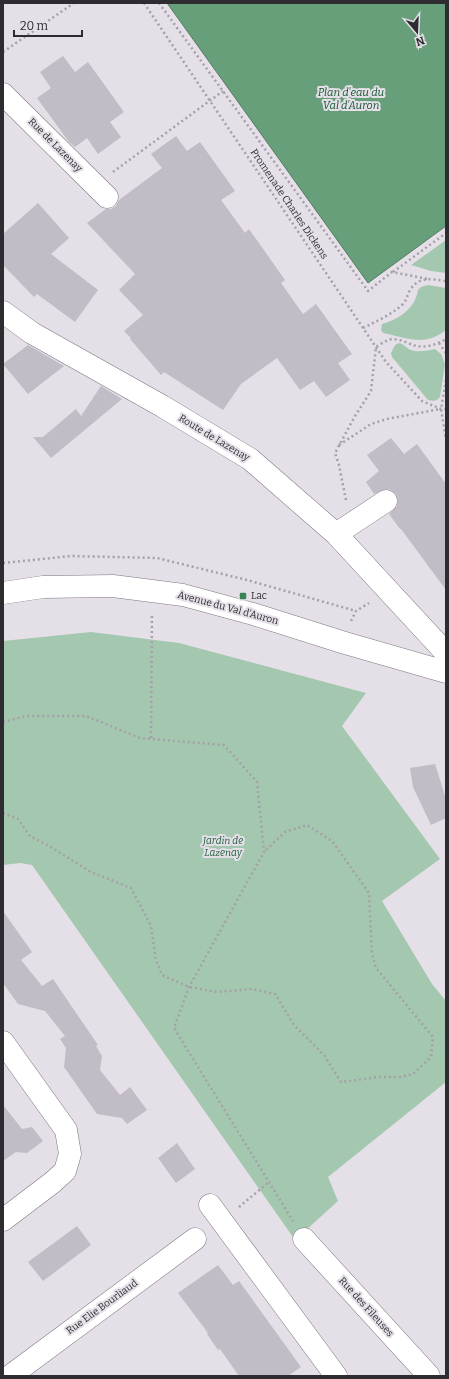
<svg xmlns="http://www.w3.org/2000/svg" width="449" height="1379" font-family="Bitter,serif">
<rect width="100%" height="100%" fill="#e5dfe8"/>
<path fill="#a4c8af" d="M 446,240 L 446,273 L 431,271 L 411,265 Z
M 428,285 L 446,288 L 446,330 C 424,347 408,338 383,333 L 381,330 L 382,324 C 399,319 415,309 418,290 L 421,287 Z
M 399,343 C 404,344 406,348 411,350 C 418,353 428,350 435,349 L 441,354 L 445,364 L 440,397 C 436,402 433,401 428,400 L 392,357 L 391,353 L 395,345 Z
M 91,632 L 179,643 L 366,693 L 342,726 L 440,859 L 382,901 L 432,984 L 446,1001 L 446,1082 L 328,1177 L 338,1201 L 295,1240 L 32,865 L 20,863 L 3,865 L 3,641 Z"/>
<path fill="#679f7a" stroke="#567c64" d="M 167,3 L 446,3 L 446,226 L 368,283 Z"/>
<path fill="#c2bcc6" d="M 63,56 L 75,72 L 88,62 L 124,112 L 110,122 L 121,137 L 98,154 L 87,138 L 75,147 L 69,142 L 37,98 L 51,88 L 40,72 Z
M 176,136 L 187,151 L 200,142 L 235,191 L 221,200 L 245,233 L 249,229 L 285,280 L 281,283 L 303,314 L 316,304 L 352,354 L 338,363 L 350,380 L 326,397 L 314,381 L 300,390 L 277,358 L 241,384 L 223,410 L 164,372 L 161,375 L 130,339 L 131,338 L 124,331 L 143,315 L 119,290 L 135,274 L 87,223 L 106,209 L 111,209 L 116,206 L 119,200 L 162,168 L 151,154 Z
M 38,203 L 69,238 L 51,254 L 98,290 L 75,322 L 37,294 L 34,297 L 3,265 L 3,234 Z
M 28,345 L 64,366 L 28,394 L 3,364 Z
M 101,386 L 122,399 L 51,458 L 33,437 L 43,437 L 76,409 L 81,416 Z
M 391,438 L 404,454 L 417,444 L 446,484 L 446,590 L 401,529 L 400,529 L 389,514 L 397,506 L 398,500 L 396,494 L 391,490 L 386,489 L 374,494 L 366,482 L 379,471 L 367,455 Z
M 435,764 L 446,799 L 446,818 L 431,825 L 413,787 L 410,768 Z
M 3,911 L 32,952 L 21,960 L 42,986 L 53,979 L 98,1045 L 96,1046 L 102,1056 L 100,1070 L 120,1095 L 130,1087 L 147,1110 L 127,1124 L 122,1118 L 97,1114 L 64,1067 L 66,1048 L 60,1039 L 65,1036 L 45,1011 L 18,1004 L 3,983 Z
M 3,1105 L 22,1129 L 32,1127 L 43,1141 L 27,1153 L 16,1152 L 3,1161 Z
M 177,1143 L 195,1169 L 176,1183 L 158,1158 Z
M 77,1226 L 91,1245 L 43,1281 L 28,1262 Z
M 218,1265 L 233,1285 L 239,1281 L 301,1367 L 288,1376 L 239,1376 L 220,1349 L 218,1350 L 207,1334 L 208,1333 L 178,1293 Z"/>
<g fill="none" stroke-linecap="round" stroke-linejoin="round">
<defs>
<path id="minor" d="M 3,94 L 107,197
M 3,312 L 32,333 L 162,406 L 250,459 L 336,534 L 446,653
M 336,534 L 386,501
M 3,593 L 43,587 L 113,586 L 183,595 L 253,614 L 345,643 L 446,672
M 3,1042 L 66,1130 L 70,1154 L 65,1171 L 53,1182 L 3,1220
M 210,1205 L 336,1376
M 304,1239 L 429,1376
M 10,1376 L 195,1239"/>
</defs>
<use href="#minor" stroke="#7d7780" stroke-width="23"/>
<path stroke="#a5a0a7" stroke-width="2.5" stroke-dasharray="2 3" stroke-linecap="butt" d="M 144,3 L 386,362 L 422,401 L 441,409 L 446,409
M 159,3 L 368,291 L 392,272 L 428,279
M 3,52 L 74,3
M 113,172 L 223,91
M 393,272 L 446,233
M 363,328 C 377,321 391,315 403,304 C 407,300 407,295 410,290 C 419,276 431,279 446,281
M 439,343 L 446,353
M 446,380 L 441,409 L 446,440
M 339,445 L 371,424 L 387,419 L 440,409
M 346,500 L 339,465 L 335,453 L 355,416 L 371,391 L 376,347 C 381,344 386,340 392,339 C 401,339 409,344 416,346 C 426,348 438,344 446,339
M 3,563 L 71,556 L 157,558 L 247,580 L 356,611
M 351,621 L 356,611 L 369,603
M 3,722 L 26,716 L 86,716 L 140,738 L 224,745 L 257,782 L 264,852 L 189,987 L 174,1028 L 293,1221
M 151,738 L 152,613
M 3,813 L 18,819 L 30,836 L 49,846 L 91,872 L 131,888 L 151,926 L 156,960 L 162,975 L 189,987 L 217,992 L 252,989 L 275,994 L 294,1025 L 324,1055 L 341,1082 L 378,1077 L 401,1077 L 413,1074 L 431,1057 L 433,1037 L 376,968 L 372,954 L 369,893 L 332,841 L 307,825 L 285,832 L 264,852
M 239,1207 L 269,1182"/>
<use href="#minor" stroke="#fff" stroke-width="22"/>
</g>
<rect fill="#358556" stroke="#e5dfe8" stroke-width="1.5" x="239" y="592" width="8" height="8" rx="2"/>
<g text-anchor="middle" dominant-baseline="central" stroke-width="4" stroke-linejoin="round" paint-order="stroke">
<g font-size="10" fill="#2e2c30" stroke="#e5dfe8">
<text transform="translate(55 145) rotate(45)">Rue de Lazenay</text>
<text transform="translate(289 204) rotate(56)">Promenade Charles Dickens</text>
<text transform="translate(214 438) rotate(31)">Route de Lazenay</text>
<text transform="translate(228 608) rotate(15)">Avenue du Val d'Auron</text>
<text transform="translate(102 1307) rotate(-36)">Rue Elie Bourliaud</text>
<text transform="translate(366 1307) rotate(48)">Rue des Fileuses</text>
</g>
<g font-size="10" fill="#2e2c30" stroke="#e5dfe8" text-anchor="start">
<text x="251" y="596">Lac</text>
</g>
<g font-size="10" font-style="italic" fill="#1d5e39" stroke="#e5dfe8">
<text x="223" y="841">Jardin de<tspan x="223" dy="12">Lazenay</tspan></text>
</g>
<g font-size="11" font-style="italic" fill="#145732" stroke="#e5dfe8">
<text x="351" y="92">Plan d'eau du<tspan x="351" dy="13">Val d'Auron</tspan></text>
</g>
</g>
<rect width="449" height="1379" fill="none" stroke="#2e2c30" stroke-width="8"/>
<g transform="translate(417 32) rotate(161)" stroke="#e5dfe8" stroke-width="3" paint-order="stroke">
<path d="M0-3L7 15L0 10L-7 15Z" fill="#2e2c30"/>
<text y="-6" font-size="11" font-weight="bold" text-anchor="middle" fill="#2e2c30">N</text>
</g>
<path d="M14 30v6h68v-6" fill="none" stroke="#2e2c30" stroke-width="2"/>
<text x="20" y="30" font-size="12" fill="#2e2c30" stroke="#e5dfe8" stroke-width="3" paint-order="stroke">20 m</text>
</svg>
